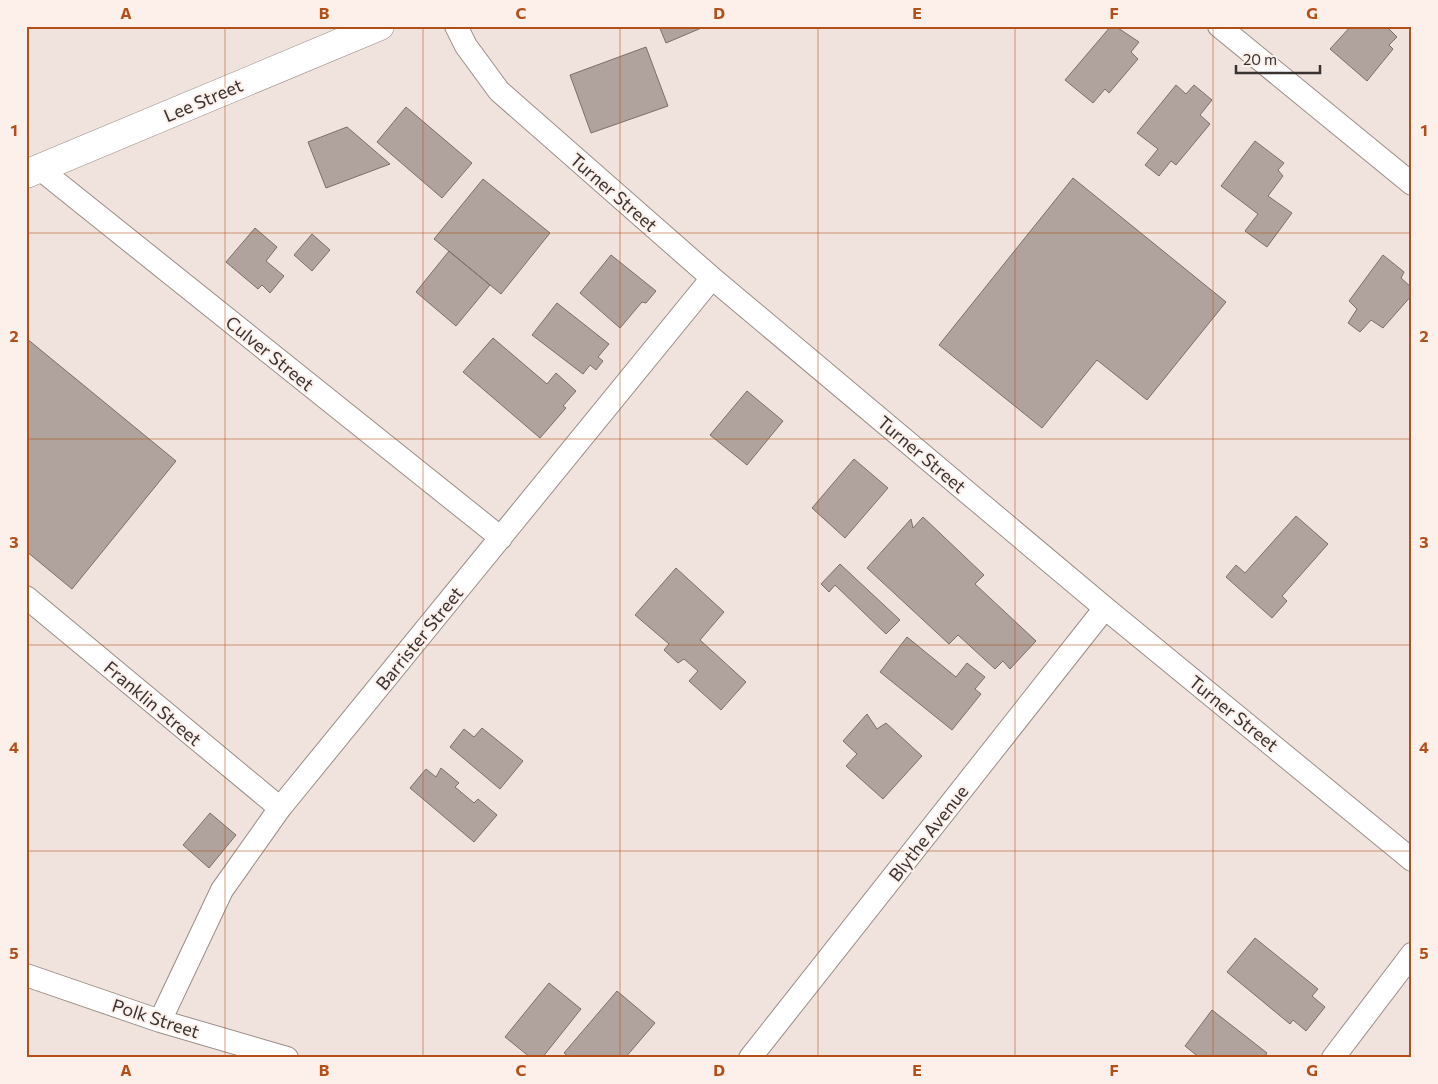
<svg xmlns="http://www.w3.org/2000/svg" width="1438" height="1084" font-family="Commissioner,sans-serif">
<rect width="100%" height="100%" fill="#f0e2dc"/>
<path fill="#b0a39d" stroke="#7b6f69" d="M 659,26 L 706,26 L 666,43 Z
M 1111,26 L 1115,26 L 1139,42 L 1131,52 L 1138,59 L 1109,93 L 1105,89 L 1093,103 L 1065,80 Z
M 1351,26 L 1366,26 L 1369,29 L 1372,26 L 1386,26 L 1397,37 L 1389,45 L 1393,49 L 1367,81 L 1330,49 Z
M 646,47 L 668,106 L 591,133 L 570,75 Z
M 1176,85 L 1186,94 L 1194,85 L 1212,100 L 1200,115 L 1210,124 L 1176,165 L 1171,161 L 1159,176 L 1145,165 L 1158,149 L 1137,133 Z
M 406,107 L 472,163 L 442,198 L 377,142 Z
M 347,127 L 390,164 L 326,188 L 308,142 Z
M 1255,141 L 1284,163 L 1278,170 L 1283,176 L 1268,196 L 1292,213 L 1267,247 L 1245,231 L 1258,214 L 1221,186 Z
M 1073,178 L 1226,302 L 1147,400 L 1097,360 L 1042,428 L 939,345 Z
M 483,179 L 550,233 L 501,294 L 434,239 Z
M 255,228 L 277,247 L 266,261 L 284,276 L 270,293 L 262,285 L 258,289 L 226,262 Z
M 312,234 L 330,250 L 312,271 L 294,255 Z
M 449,251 L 490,285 L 456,326 L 416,292 Z
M 611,255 L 656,291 L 646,303 L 642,302 L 620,328 L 580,293 Z
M 1383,255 L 1404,272 L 1401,278 L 1412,288 L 1412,295 L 1383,328 L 1371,320 L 1360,332 L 1348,323 L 1357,309 L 1349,301 Z
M 557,303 L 609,344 L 598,357 L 603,361 L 596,370 L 590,365 L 583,374 L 532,335 Z
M 26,338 L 176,461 L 72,589 L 26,551 Z
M 493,338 L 547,384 L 556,373 L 576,391 L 563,406 L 566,408 L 540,438 L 463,372 Z
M 747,391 L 783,421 L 747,465 L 710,435 Z
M 854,459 L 888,488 L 845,538 L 812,508 Z
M 1296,516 L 1328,544 L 1282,596 L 1287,601 L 1272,618 L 1226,577 L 1236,565 L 1245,573 Z
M 923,517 L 984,575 L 975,584 L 1036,641 L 1010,669 L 1003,661 L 995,669 L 958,635 L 949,644 L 867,568 L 911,519 L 913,528 Z
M 840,564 L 900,620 L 886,634 L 835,585 L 829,592 L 821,584 Z
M 676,568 L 724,612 L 700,640 L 746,682 L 721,710 L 689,681 L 698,671 L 684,659 L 678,663 L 664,650 L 669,644 L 635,615 Z
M 907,637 L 956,677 L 967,663 L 985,677 L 975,689 L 981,694 L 952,730 L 880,672 Z
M 867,714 L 877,729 L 886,723 L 922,756 L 883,799 L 846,766 L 857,754 L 843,741 Z
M 482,728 L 523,761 L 500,789 L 450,747 L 464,729 L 474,737 Z
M 441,768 L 459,783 L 455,787 L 474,803 L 478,799 L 497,815 L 474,842 L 410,788 L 426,769 L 436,777 Z
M 210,813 L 236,835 L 209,868 L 183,845 Z
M 1255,938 L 1318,989 L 1312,996 L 1325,1007 L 1306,1031 L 1293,1020 L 1290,1024 L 1227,972 Z
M 549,983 L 581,1009 L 542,1058 L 531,1058 L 505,1037 Z
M 617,991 L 655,1023 L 625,1058 L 570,1058 L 564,1053 Z
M 1212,1010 L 1267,1053 L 1264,1058 L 1200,1058 L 1185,1046 Z"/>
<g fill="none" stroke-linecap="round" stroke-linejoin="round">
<defs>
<path id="minor" d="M 456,26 L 466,46 L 499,91 L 712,278 L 1105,608 L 1412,860
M 1219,26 L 1412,184
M 40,169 L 501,538
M 26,597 L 280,808
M 26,975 L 160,1021 L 287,1058
M 160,1021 L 222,890 L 280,808 L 712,278
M 750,1058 L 1105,608
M 1333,1058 L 1412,954"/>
<path id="tertiary" d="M 26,174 L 380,26"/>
</defs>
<use href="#minor" stroke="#9a8d87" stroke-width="24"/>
<use href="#tertiary" stroke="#9a8d87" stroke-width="29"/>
<use href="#minor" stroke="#fff" stroke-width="22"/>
<use href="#tertiary" stroke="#fff" stroke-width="28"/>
</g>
<path fill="none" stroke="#b34f18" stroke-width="1" stroke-opacity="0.55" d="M 225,26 L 225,1058M 423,26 L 423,1058M 620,26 L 620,1058M 818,26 L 818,1058M 1015,26 L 1015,1058M 1213,26 L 1213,1058M 26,233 L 1412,233M 26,439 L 1412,439M 26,645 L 1412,645M 26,851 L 1412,851"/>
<g text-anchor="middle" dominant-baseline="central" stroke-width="4" stroke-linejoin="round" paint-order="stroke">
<g font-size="18" fill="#383330" stroke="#fdefe9">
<text transform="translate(203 100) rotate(-23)">Lee Street</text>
<text transform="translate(614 192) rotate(41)">Turner Street</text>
<text transform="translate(270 353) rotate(39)">Culver Street</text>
<text transform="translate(922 454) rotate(40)">Turner Street</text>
<text transform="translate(419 638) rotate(-51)">Barrister Street</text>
<text transform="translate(153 703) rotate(40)">Franklin Street</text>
<text transform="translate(1234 713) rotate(39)">Turner Street</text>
<text transform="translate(928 833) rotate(-52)">Blythe Avenue</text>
<text transform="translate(156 1018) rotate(18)">Polk Street</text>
</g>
</g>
<rect width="1438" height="1084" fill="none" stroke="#fdefe9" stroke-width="55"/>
<path d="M1236 65v8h84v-8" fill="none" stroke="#383330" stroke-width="2.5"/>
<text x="1243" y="65" font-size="15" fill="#383330" stroke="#fdefe9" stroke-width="4" paint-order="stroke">20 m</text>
<rect x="28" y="28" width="1382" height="1028" fill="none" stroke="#b34f18" stroke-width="2"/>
<g font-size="16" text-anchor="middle" font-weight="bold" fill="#b34f18">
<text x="126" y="19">A</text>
<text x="324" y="19">B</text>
<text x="521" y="19">C</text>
<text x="719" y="19">D</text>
<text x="917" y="19">E</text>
<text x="1114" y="19">F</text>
<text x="1312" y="19">G</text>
<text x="14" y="136">1</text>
<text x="1424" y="136">1</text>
<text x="14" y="342">2</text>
<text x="1424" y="342">2</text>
<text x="14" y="548">3</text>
<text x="1424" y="548">3</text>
<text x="14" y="753">4</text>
<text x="1424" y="753">4</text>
<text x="14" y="959">5</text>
<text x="1424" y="959">5</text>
<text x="126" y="1076">A</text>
<text x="324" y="1076">B</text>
<text x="521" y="1076">C</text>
<text x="719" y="1076">D</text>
<text x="917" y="1076">E</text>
<text x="1114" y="1076">F</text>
<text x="1312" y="1076">G</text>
</g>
</svg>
